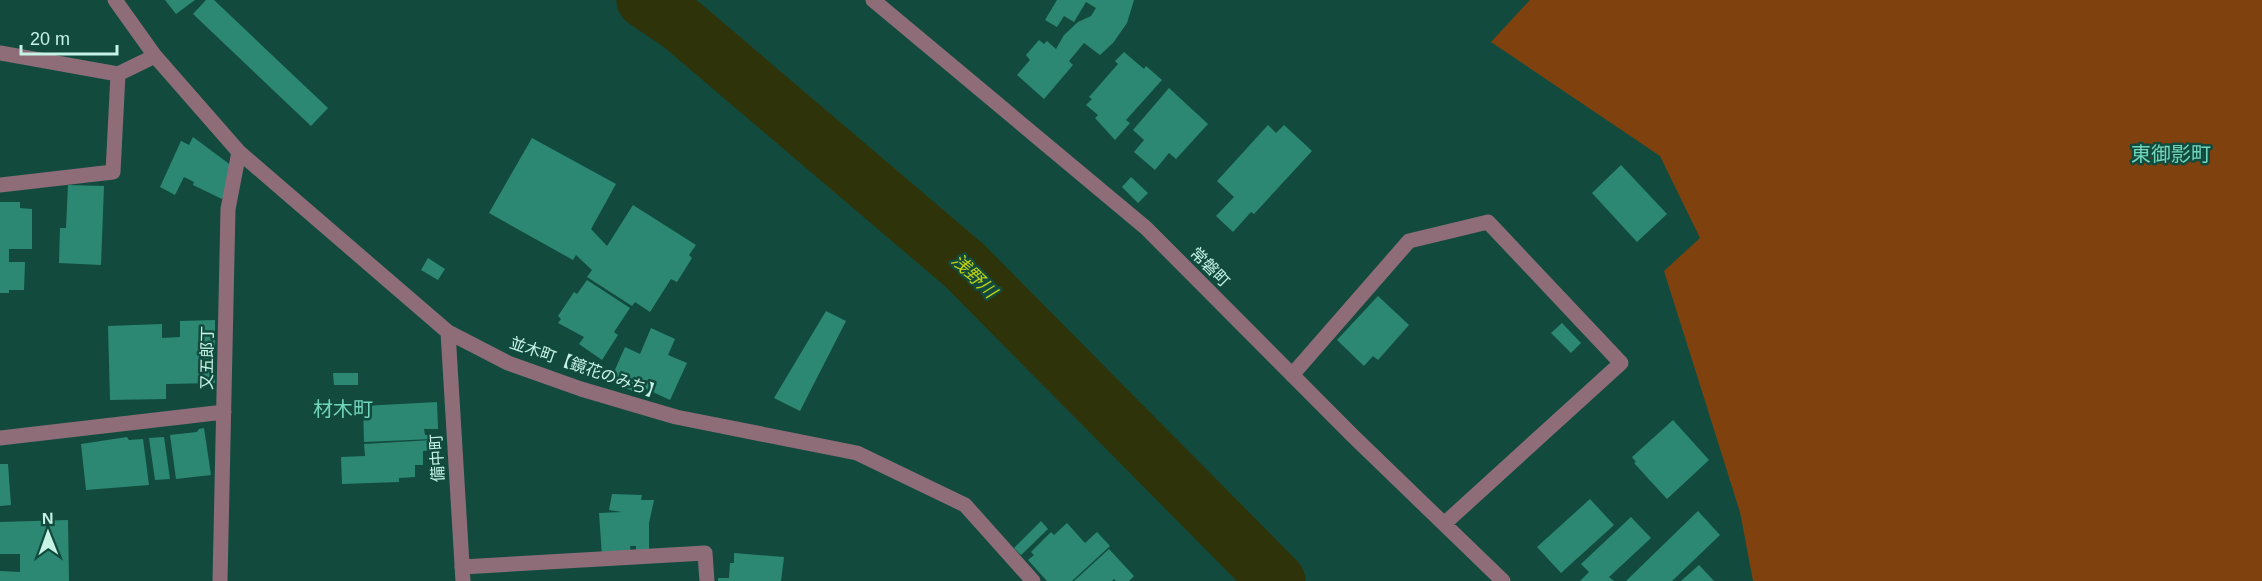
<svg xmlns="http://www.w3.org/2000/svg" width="2262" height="581" font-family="Helvetica,'Noto Sans JP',sans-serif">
<rect width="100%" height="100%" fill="#124b3e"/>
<path fill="#7f420e" d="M 1530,0 L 2262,0 L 2262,581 L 1753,581 L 1740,512 L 1664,271 L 1700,238 L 1660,156 L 1491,42 Z"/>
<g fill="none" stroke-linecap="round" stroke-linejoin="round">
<path stroke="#2f3309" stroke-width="57" d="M 645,0 L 682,25 L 964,265 L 1277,581"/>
</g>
<path fill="#2c8873" d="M 165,0 L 195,0 L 176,14 Z
M 206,0 L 214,0 L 328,108 L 311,126 L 193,14 Z
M 1057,0 L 1134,0 L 1127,23 L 1113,43 L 1100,55 L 1084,43 L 1069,61 L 1073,65 L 1044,99 L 1017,75 L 1030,60 L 1026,55 L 1039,40 L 1044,44 L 1047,41 L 1056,49 L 1064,35 L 1078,22 L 1091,16 L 1096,8 L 1086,2 L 1074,22 L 1064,16 L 1057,27 L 1045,20 Z
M 1124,52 L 1144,69 L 1146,66 L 1162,80 L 1126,120 L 1130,123 L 1115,140 L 1095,118 L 1098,115 L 1086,105 L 1092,99 L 1089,97 L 1118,64 L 1115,61 Z
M 1169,88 L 1208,124 L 1176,159 L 1169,153 L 1155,170 L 1134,152 L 1144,140 L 1133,130 Z
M 1268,125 L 1276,133 L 1284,125 L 1312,151 L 1254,214 L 1251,212 L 1233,232 L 1216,216 L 1234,197 L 1217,181 Z
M 193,137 L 236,169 L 222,199 L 193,185 L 194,182 L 184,177 L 175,195 L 160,187 L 181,141 L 189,145 Z
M 532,138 L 616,184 L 591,229 L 607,246 L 633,205 L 696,245 L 689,255 L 692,258 L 677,282 L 671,279 L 650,312 L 635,302 L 632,306 L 587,277 L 592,270 L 576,255 L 573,260 L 489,213 Z
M 1621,165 L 1667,214 L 1637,242 L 1592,193 Z
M 1131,177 L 1148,193 L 1138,203 L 1122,187 Z
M 68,185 L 104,186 L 101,265 L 59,263 L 60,228 L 66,228 Z
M 0,202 L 20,202 L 20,208 L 32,209 L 32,249 L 9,249 L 9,262 L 25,262 L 24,290 L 9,290 L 9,293 L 0,293 Z
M 428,258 L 445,269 L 438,280 L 421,270 Z
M 587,280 L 630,308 L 614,332 L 618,335 L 602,360 L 579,344 L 584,337 L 558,323 L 561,319 L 558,316 L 574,292 L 577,294 Z
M 1378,296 L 1409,325 L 1378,360 L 1373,356 L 1364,366 L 1337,340 Z
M 826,311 L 846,321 L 800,411 L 774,398 Z
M 215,320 L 215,383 L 166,384 L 166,399 L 110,400 L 108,326 L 162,324 L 162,338 L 180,337 L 180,321 Z
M 1562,323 L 1581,343 L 1571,353 L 1551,333 Z
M 651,328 L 675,339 L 668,355 L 687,363 L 670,400 L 640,386 L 637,393 L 610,381 L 625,347 L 640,354 Z
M 333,373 L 358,373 L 358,385 L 334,385 Z
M 437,402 L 438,429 L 424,429 L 425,435 L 432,435 L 432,439 L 364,442 L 363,406 Z
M 1673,420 L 1709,460 L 1667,499 L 1634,463 L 1636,462 L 1632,457 Z
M 204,428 L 211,475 L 176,479 L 170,435 L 197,432 L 199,429 Z
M 127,437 L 129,440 L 143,439 L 149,485 L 86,490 L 81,444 Z
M 164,437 L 170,479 L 155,480 L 149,438 Z
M 433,440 L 433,450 L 423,451 L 423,465 L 415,465 L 415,477 L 399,478 L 399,482 L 342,484 L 341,457 L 365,456 L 364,444 Z
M 434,449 L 440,449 L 441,460 L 435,460 Z
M 0,464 L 8,464 L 11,505 L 0,506 Z
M 612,494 L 642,495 L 641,500 L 654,500 L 649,523 L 649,554 L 636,552 L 636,546 L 630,546 L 631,554 L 602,556 L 599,513 L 622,512 L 609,510 Z
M 1590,499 L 1614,525 L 1561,573 L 1537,547 Z
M 1698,511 L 1720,535 L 1672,581 L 1626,581 Z
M 1631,517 L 1651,538 L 1609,577 L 1614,581 L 1580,581 L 1589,572 L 1581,564 Z
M 68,520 L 69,581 L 0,581 L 0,571 L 20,572 L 20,554 L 0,554 L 0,522 Z
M 1041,521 L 1048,529 L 1021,555 L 1014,548 Z
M 1067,523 L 1085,543 L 1097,532 L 1110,546 L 1072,581 L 1047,581 L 1028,560 L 1034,555 L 1031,552 L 1051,532 L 1054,535 Z
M 1109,549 L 1134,576 L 1129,581 L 1116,581 L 1114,579 L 1112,581 L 1074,581 Z
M 734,553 L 784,557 L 781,581 L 718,581 L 718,578 L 729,578 L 730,563 L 734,563 Z
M 1699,565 L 1714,581 L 1681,581 Z"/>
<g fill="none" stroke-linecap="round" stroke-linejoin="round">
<path stroke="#8e6d79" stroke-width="15" d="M 0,53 L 118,74 L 155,56
M 0,185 L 113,172 L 118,74
M 462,567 L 705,553 L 707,581"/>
<path stroke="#8e6d79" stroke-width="15" d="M 115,0 L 155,56 L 239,152 L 448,332 L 508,363 L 581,389 L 676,417 L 857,453 L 965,505 L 1033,581
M 873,0 L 1146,228 L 1353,436 L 1503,581
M 448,332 L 463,581
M 1292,375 L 1409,241 L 1488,222 L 1621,363 L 1444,524
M 0,438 L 224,412
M 220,581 L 228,209 L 239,152"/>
</g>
<g text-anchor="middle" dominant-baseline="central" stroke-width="5" stroke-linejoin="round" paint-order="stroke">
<g font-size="16" fill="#c5f3e5" stroke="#124b3e">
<text transform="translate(1210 267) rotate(45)">常磐町</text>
<text transform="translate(207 358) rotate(-89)">又五郎丁</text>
<text transform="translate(586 368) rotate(19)">並木町【鏡花のみち】</text>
<text transform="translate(437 458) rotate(-93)">備中町</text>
</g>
<g font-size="18" font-style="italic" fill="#c2d10f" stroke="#124b3e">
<text transform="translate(974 276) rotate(44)">浅野川</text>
</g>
<g font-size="20" fill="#72d6bc" stroke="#124b3e">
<text x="2171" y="154">東御影町</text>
<text x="343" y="409">材木町</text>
</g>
</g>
<g transform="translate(48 533) rotate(359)" stroke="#124b3e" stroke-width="4.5" paint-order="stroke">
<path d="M0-4.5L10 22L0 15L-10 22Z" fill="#c5f3e5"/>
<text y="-9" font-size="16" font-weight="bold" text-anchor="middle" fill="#c5f3e5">N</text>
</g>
<path d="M21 45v9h96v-9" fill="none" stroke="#c5f3e5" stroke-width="3"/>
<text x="30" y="45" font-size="18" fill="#c5f3e5" stroke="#124b3e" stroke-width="4.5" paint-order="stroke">20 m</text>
</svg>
